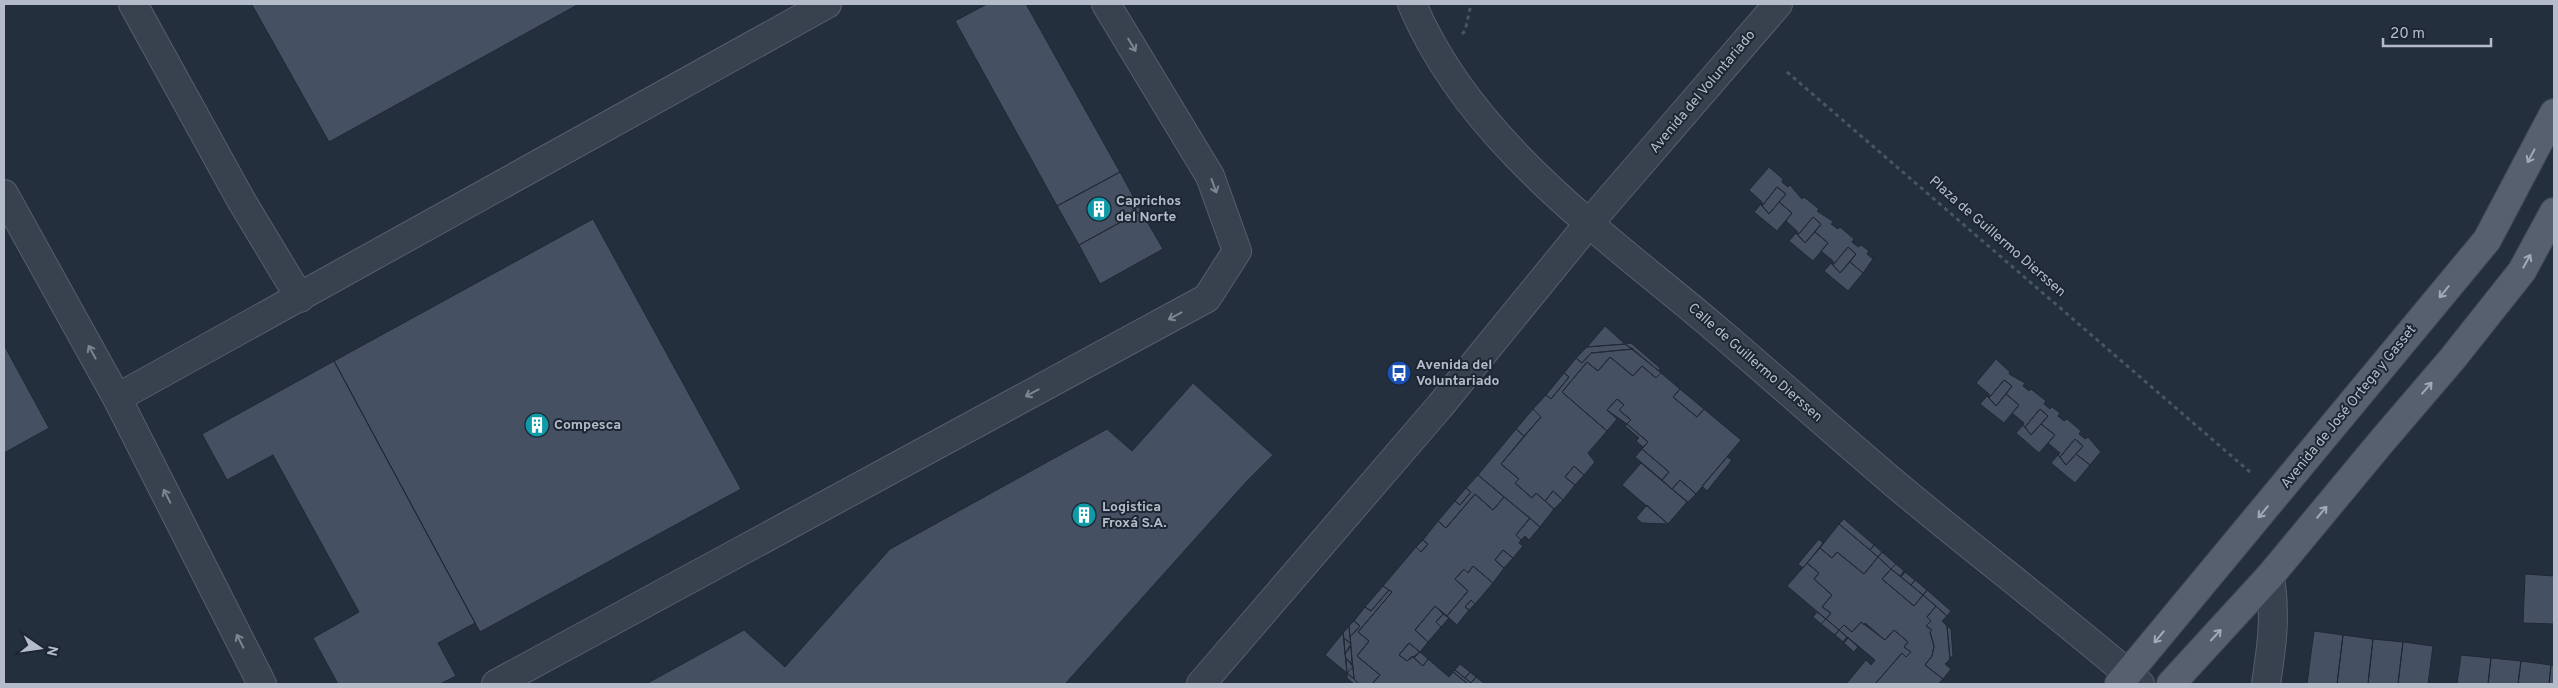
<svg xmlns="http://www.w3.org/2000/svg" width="2558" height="688" font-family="Overpass,sans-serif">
<rect width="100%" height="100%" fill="#242f3e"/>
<path fill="#455162" stroke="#1f2835" d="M 255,4 L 579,4 L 329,142 L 252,5 Z
M 987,4 L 1026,4 L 1120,172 L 1057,206 L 955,21 Z
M 1769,167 L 1783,179 L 1782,182 L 1788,187 L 1790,185 L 1802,199 L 1804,197 L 1819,209 L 1817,211 L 1834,222 L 1831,224 L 1838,229 L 1840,227 L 1854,239 L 1852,242 L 1858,247 L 1861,245 L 1869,251 L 1867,254 L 1873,259 L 1875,256 L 1863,273 L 1850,262 L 1856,254 L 1848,247 L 1833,265 L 1833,261 L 1821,251 L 1828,243 L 1815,232 L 1821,224 L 1813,217 L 1798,235 L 1797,231 L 1786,221 L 1792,213 L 1779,202 L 1786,194 L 1777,187 L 1762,206 L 1762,202 L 1749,190 Z
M 1120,172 L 1141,211 L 1079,245 L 1057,206 Z
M 1777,187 L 1786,194 L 1769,214 L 1762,206 Z
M 1779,202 L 1792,213 L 1777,231 L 1754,212 L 1761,204 L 1769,214 Z
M 1141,211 L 1163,249 L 1100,284 L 1079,245 Z
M 1813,217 L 1821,224 L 1805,243 L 1798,235 Z
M 593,219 L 741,489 L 480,632 L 334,361 Z
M 1815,232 L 1828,243 L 1813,261 L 1789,241 L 1796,233 L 1805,243 Z
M 1848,247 L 1856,254 L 1840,273 L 1833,265 Z
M 1850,262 L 1863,273 L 1848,291 L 1824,271 L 1831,263 L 1840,273 Z
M 1605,326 L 1625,344 L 1587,347 Z
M 1631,343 L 1660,368 L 1659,371 L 1625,344 Z
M 1625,344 L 1633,349 L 1591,353 L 1582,363 L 1576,358 L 1587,347 Z
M 4,345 L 49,428 L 4,453 Z
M 1633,349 L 1661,373 L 1656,378 L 1642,366 L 1633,376 L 1610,357 L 1598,371 L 1587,362 L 1562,392 L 1607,431 L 1588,453 L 1595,462 L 1584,475 L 1574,466 L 1565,477 L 1575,485 L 1563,500 L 1553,491 L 1545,501 L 1536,493 L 1532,498 L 1515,483 L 1519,479 L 1501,464 L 1541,417 L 1533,409 L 1546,395 L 1551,399 L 1569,377 L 1564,373 L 1576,358 L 1582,363 L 1591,353 Z
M 1610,357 L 1633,376 L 1642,366 L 1656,378 L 1661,373 L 1680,389 L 1673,397 L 1697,417 L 1704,409 L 1741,440 L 1696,494 L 1680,480 L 1672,489 L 1662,480 L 1669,472 L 1642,449 L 1648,442 L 1627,424 L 1631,420 L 1619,410 L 1624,405 L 1617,399 L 1607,410 L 1617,419 L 1607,431 L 1562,392 L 1587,362 L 1598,371 Z
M 1996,359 L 2010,372 L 2009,374 L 2025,383 L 2023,386 L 2029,391 L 2031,389 L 2046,401 L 2044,404 L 2050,409 L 2052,407 L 2060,413 L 2058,416 L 2064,421 L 2067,419 L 2081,431 L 2079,434 L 2085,439 L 2088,437 L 2100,451 L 2103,449 L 2090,465 L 2076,454 L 2083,446 L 2075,439 L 2060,457 L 2058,455 L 2060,453 L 2048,443 L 2055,435 L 2041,424 L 2048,416 L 2040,409 L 2025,427 L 2023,425 L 2024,423 L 2012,413 L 2019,405 L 2006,394 L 2012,386 L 2004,380 L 1989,398 L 1989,394 L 1976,383 Z
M 334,361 L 475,623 L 438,643 L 456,676 L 440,684 L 338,684 L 313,638 L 359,612 L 273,455 L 227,480 L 202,434 Z
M 1564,373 L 1569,377 L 1551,399 L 1546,395 Z
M 2004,380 L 2012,386 L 1996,406 L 1989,398 Z
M 1193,383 L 1273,455 L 1247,481 L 1065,684 L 646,684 L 744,630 L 785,667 L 890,549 L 1107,429 L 1132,451 Z
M 1680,389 L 1704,409 L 1697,417 L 1673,397 Z
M 2006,394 L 2019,405 L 2004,423 L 1980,404 L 1987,396 L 1996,406 Z
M 1617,399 L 1624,405 L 1619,410 L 1631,420 L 1627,424 L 1607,410 Z
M 1533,409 L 1541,417 L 1524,436 L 1516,429 Z
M 2040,409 L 2048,416 L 2031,435 L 2025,427 Z
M 1627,424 L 1648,442 L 1643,447 L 1636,441 L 1639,438 L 1625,426 Z
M 2041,424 L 2055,435 L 2039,453 L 2016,433 L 2023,425 L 2031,435 Z
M 1516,429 L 1524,436 L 1501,464 L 1519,479 L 1515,483 L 1532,498 L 1536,493 L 1554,509 L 1540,527 L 1478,475 Z
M 2075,439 L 2083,446 L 2066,465 L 2060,457 Z
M 1642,449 L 1669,472 L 1662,480 L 1635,457 Z
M 2076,454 L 2090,465 L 2075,483 L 2051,463 L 2058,455 L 2066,465 Z
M 1727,457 L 1732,460 L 1707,491 L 1702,486 Z
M 1641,463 L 1687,502 L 1668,524 L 1622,485 Z
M 1574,466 L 1584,475 L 1575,485 L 1565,477 Z
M 1478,475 L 1504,497 L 1493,510 L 1475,494 L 1446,528 L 1438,521 L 1455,501 L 1460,505 L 1471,492 L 1466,488 Z
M 1680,480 L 1696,494 L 1688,502 L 1672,489 Z
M 1466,488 L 1471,492 L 1460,505 L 1455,501 Z
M 1553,491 L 1563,500 L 1554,509 L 1545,501 Z
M 1475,494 L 1493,510 L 1504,497 L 1530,518 L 1516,535 L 1521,540 L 1519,543 L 1523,546 L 1513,558 L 1503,550 L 1495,560 L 1504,568 L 1493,583 L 1473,566 L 1468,573 L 1464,569 L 1455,579 L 1468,591 L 1447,616 L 1435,606 L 1415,630 L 1428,642 L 1420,652 L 1409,643 L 1399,655 L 1407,661 L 1412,656 L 1423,666 L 1428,659 L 1449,677 L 1453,672 L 1468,684 L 1372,684 L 1380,675 L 1357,656 L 1369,641 L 1358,632 L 1392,592 L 1383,586 L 1416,547 L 1421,552 L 1428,544 L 1423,540 L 1438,521 L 1446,528 Z
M 1647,505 L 1668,524 L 1642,523 L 1636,518 Z
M 1530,518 L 1540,527 L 1529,540 L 1525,536 L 1521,540 L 1516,535 Z
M 1844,519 L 1874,545 L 1870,550 L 1839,524 Z
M 1839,524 L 1878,557 L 1864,574 L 1837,552 L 1832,558 L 1820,548 Z
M 1819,539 L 1823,543 L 1803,568 L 1798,564 Z
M 1423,540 L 1428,544 L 1421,552 L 1416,547 Z
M 1874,545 L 1882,552 L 1878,557 L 1870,550 Z
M 1820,548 L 1832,558 L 1837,552 L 1864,574 L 1878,557 L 1891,569 L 1882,579 L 1914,606 L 1923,595 L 1936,606 L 1927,617 L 1931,621 L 1926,626 L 1932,630 L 1930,632 L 1934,646 L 1932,656 L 1925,665 L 1943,679 L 1938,684 L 1875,684 L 1902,653 L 1906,657 L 1911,652 L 1904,647 L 1908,642 L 1894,630 L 1885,640 L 1865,623 L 1864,625 L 1861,622 L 1852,632 L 1844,625 L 1839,630 L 1826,619 L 1831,613 L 1822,607 L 1832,595 L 1814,579 L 1819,573 L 1807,563 Z
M 1503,550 L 1513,558 L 1504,568 L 1495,560 Z
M 1882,552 L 1896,564 L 1891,569 L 1878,557 Z
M 1807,563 L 1819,573 L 1814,579 L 1832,595 L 1822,607 L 1831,613 L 1826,619 L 1787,586 Z
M 1896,564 L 1904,571 L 1900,576 L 1891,569 Z
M 1473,566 L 1493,583 L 1475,604 L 1471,600 L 1465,607 L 1469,610 L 1457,625 L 1447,616 L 1468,591 L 1455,579 L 1464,569 L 1468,573 Z
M 1891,569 L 1923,595 L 1914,606 L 1882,579 Z
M 1905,572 L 1915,580 L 1911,585 L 1901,577 Z
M 2525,574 L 2554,576 L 2554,624 L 2523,623 Z
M 1915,580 L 1927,590 L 1923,595 L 1911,585 Z
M 1383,586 L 1389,590 L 1371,611 L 1365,607 Z
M 1389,590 L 1392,592 L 1358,632 L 1369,641 L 1357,656 L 1380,675 L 1372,684 L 1359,684 L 1354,679 L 1350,637 L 1360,626 L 1354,621 L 1365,607 L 1371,611 Z
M 1927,590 L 1951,611 L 1947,616 L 1923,595 Z
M 1471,600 L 1475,604 L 1469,610 L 1465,607 Z
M 1435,606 L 1443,614 L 1436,622 L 1441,627 L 1428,642 L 1415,630 Z
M 1936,606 L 1947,616 L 1942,621 L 1947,626 L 1950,659 L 1945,664 L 1951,669 L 1943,679 L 1925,665 L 1932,656 L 1934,646 L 1930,632 L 1932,630 L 1926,626 L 1931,621 L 1927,617 Z
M 1817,612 L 1826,619 L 1821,624 L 1813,617 Z
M 1443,614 L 1449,618 L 1441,627 L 1436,622 Z
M 1826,619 L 1839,630 L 1835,635 L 1821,624 Z
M 1354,621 L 1360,626 L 1350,637 L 1349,626 Z
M 1861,622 L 1885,640 L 1894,630 L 1908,642 L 1904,647 L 1911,652 L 1906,657 L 1902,653 L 1875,684 L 1846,684 L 1866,660 L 1871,665 L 1875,660 L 1839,630 L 1844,625 L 1852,632 Z
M 1349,626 L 1350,637 L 1351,644 L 1344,638 L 1343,633 Z
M 1947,626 L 1951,629 L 1953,655 L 1950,659 Z
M 1839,630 L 1847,637 L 1843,642 L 1835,635 Z
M 2314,631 L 2343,635 L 2337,684 L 2307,684 Z
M 1343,633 L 1345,654 L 1347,673 L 1325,655 Z
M 2343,635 L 2373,639 L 2368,684 L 2337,684 Z
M 1344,638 L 1351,644 L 1345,654 Z
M 1848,638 L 1858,647 L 1854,652 L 1844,643 Z
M 2373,639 L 2403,642 L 2398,684 L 2368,684 Z
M 2403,642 L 2433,646 L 2428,684 L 2398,684 Z
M 1409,643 L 1420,652 L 1407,661 L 1399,655 Z
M 1351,646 L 1352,664 L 1346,658 L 1345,654 Z
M 1420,652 L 1428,659 L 1423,666 L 1414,658 Z
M 2461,655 L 2491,658 L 2488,684 L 2457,684 Z
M 1346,658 L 1353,667 L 1347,673 Z
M 2491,658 L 2521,661 L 2518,684 L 2488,684 Z
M 2521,661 L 2551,665 L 2549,684 L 2518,684 Z
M 1460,664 L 1470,672 L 1465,678 L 1455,670 Z
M 2551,665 L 2554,666 L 2554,684 L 2549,684 Z
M 1353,667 L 1354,679 L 1347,673 Z
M 1455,670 L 1471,683 L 1476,677 L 1485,684 L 1468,684 L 1453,672 Z
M 1470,672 L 1476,677 L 1471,683 L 1465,678 Z
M 1347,673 L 1354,679 L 1359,684 L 1354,684 L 1347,678 Z"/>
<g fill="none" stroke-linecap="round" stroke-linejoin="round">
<defs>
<path id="minor" d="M 133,4 L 241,200 L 300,298
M 1412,4 C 1470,142 1604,234 1715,328 C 1775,379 1834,432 1894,483 C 1975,551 2060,615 2140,684
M 4,194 L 117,398 L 262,684
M 117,398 L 827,4
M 496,684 L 1207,298 L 1237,251 L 1210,176 L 1106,4
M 1201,684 L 1440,406 L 1590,222 L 1778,4
M 2266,684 C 2272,644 2276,617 2270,576"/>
<path id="major" d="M 2119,684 L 2487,240 L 2554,113
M 2171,684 L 2270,576 L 2382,441 L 2453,358 L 2522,271 L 2554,212"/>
</defs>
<use href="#minor" stroke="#565f6c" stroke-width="30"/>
<use href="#major" stroke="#414a57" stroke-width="30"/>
<path stroke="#44595c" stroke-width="3" stroke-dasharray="4 4" stroke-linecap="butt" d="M 1462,34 L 1465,31 L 1471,4
M 1787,72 L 2250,472"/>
<use href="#minor" stroke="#38414e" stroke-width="28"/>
<use href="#major" stroke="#56606e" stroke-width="28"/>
</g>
<defs><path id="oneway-shaft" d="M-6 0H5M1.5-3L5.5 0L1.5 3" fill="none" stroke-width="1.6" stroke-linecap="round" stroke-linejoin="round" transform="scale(1.25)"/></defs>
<g stroke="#7c8592">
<use href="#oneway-shaft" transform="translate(1132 45) rotate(59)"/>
<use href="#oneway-shaft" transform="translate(1214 186) rotate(70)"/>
<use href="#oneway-shaft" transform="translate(1175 316) rotate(152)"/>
<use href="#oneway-shaft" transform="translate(92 352) rotate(-119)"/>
<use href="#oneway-shaft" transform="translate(1032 393) rotate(152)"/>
<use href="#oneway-shaft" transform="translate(167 496) rotate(-117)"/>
<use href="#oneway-shaft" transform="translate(240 641) rotate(-117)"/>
</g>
<g stroke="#a1aab7">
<use href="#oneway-shaft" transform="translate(2531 156) rotate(118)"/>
<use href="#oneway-shaft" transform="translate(2527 261) rotate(-61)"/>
<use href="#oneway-shaft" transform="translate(2444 292) rotate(129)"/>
<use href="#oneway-shaft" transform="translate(2427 388) rotate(-49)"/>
<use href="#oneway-shaft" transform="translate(2263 512) rotate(130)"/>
<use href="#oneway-shaft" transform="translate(2322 512) rotate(-50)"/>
<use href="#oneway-shaft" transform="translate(2216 635) rotate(-47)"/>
<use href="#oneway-shaft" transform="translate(2159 637) rotate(130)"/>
</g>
<defs>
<symbol id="building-disc" viewBox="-11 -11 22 22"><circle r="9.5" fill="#0f9aa8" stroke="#1d2633"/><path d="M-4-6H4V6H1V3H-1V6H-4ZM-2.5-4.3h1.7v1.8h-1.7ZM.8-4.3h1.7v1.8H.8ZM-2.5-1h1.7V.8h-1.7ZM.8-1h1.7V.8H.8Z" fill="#fff"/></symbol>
<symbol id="bus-disc" viewBox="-11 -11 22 22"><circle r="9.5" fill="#1a4fb4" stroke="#1d2633"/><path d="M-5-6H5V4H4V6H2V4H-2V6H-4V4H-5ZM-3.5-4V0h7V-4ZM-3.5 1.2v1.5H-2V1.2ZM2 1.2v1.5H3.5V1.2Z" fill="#fff"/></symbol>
</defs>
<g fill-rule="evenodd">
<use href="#building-disc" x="1085" y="195" width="28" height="28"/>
<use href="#bus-disc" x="1385" y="359" width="28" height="28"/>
<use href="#building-disc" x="523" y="411" width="28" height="28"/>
<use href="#building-disc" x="1070" y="501" width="28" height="28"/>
</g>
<g text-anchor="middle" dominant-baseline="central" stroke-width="4" stroke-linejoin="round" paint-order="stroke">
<g font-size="14" fill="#b4bcc9" stroke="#1d2633">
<text transform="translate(1703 92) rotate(-50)">Avenida del Voluntariado</text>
<text transform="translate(1997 237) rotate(41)">Plaza de Guillermo Dierssen</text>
<text transform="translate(1755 363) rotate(41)">Calle de Guillermo Dierssen</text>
<text transform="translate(2349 407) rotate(-51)">Avenida de José Ortega y Gasset</text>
</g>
<g font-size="14" font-weight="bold" fill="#b4bcc9" stroke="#1d2633" text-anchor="start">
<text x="1116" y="201">Caprichos<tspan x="1116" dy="16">del Norte</tspan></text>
<text x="1416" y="365">Avenida del<tspan x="1416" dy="16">Voluntariado</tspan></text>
<text x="554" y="425">Compesca</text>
<text x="1102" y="507">Logistica<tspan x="1102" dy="16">Froxá S.A.</tspan></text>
</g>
</g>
<rect width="2558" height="688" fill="none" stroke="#b4bcc9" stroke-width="10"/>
<g transform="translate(40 648) rotate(103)" stroke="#1d2633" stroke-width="4" paint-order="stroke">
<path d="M0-4L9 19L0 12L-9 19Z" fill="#b4bcc9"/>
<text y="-8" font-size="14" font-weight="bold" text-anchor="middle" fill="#b4bcc9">N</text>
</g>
<path d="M2383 38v8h108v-8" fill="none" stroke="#b4bcc9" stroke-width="2.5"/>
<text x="2390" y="38" font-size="15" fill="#b4bcc9" stroke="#1d2633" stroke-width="4" paint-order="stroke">20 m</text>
</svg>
